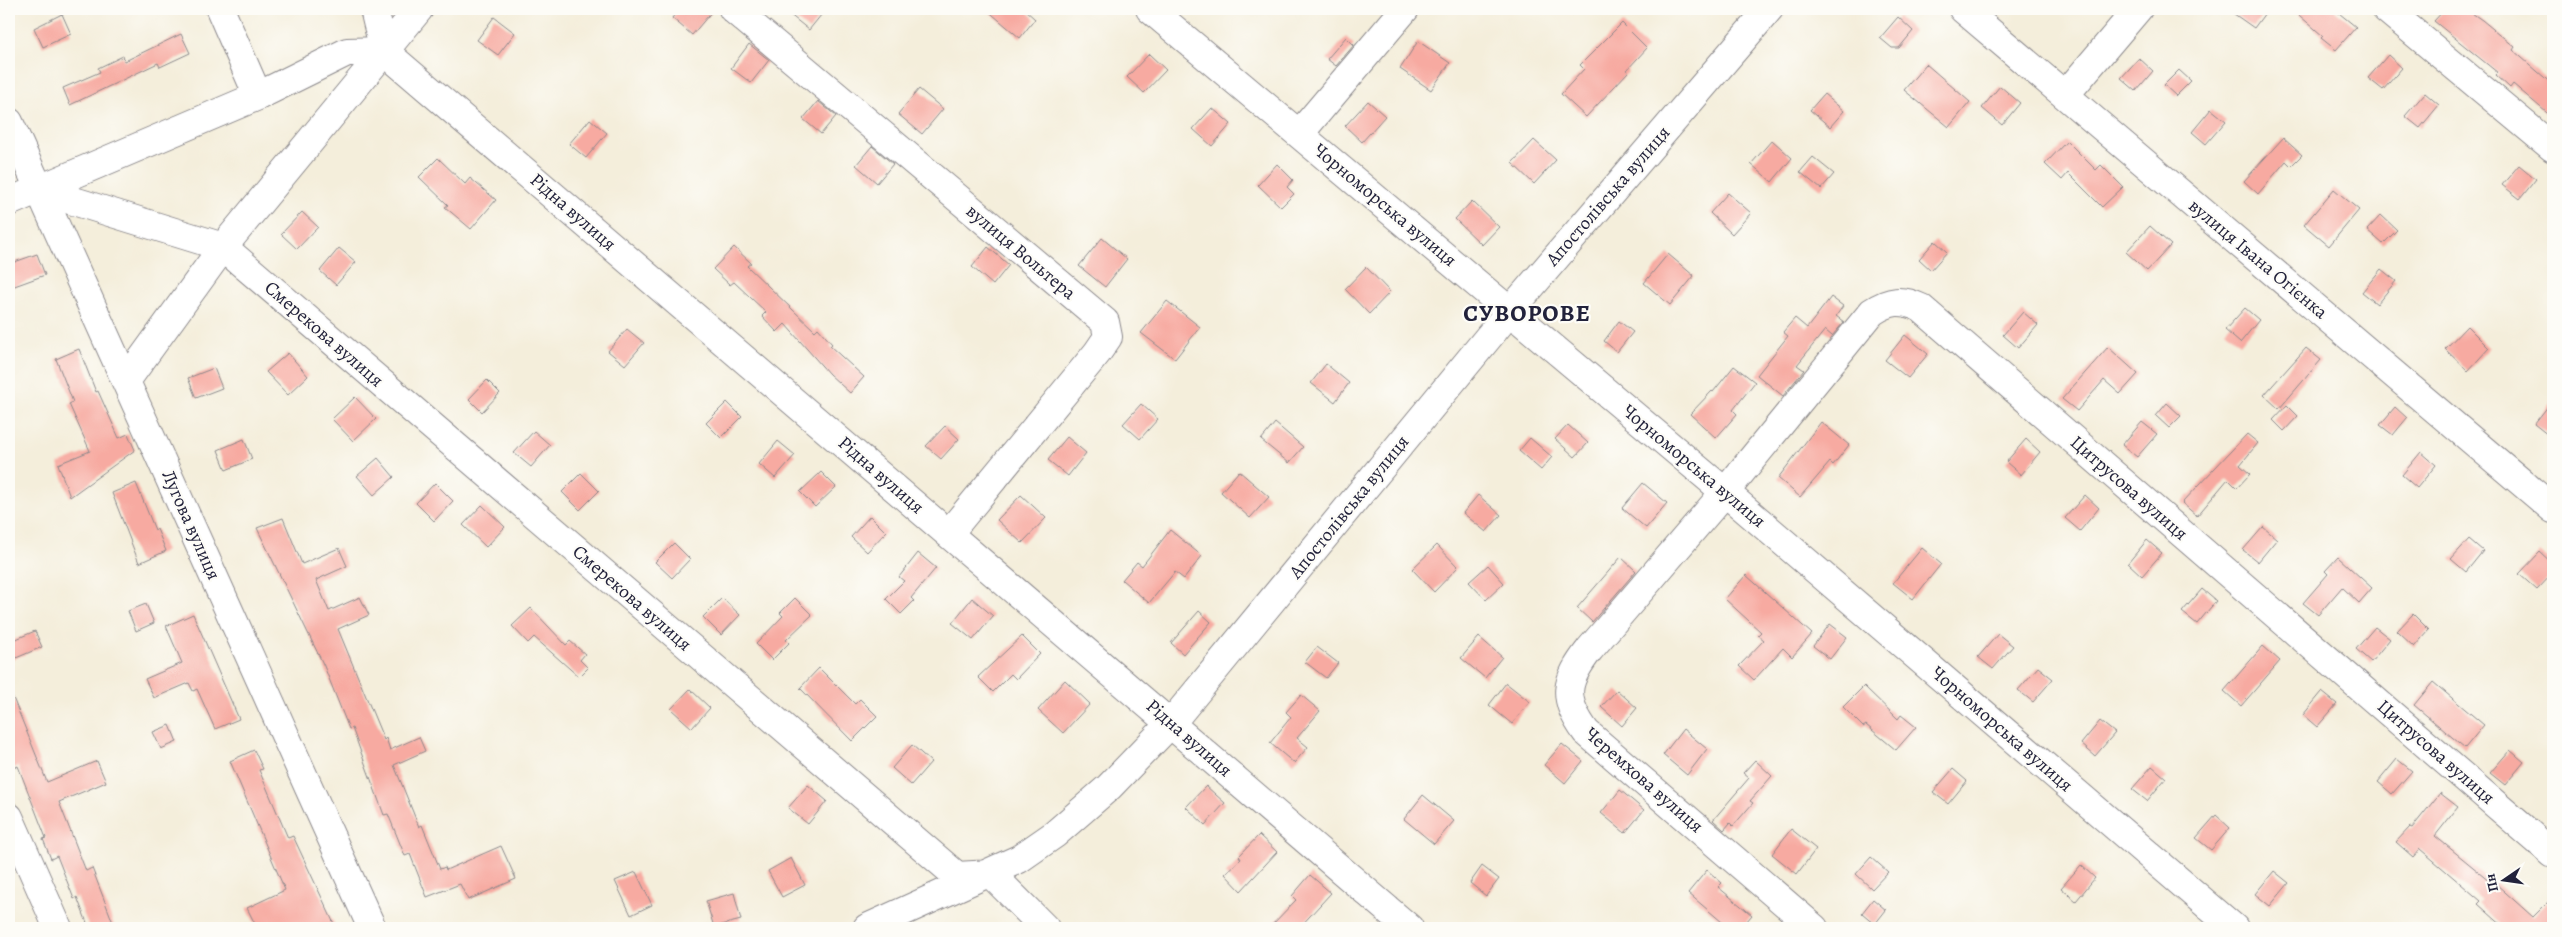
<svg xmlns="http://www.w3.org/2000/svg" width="2562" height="937" font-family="Alegreya,serif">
<rect width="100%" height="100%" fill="#fdfcf7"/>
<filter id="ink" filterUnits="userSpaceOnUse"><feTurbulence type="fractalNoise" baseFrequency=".02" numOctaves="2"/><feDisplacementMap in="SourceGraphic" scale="10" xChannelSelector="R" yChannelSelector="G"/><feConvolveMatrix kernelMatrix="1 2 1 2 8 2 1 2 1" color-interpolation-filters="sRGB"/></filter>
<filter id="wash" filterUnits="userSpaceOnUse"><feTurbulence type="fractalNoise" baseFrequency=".0096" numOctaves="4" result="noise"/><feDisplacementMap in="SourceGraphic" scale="20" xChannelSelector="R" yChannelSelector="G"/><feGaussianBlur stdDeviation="1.12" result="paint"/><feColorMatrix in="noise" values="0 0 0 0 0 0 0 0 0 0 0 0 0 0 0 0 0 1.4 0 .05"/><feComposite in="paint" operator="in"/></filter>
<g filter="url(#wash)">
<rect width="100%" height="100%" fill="#f4eedb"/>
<g id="blocks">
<path fill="#f7aaa1" d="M 679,9 L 714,9 L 692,35 L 672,18 Z
M 783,9 L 826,9 L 809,30 Z
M 986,9 L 1024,9 L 1035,19 L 1020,38 Z
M 2227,9 L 2268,9 L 2254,28 Z
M 2292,9 L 2334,9 L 2356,27 L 2336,50 L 2321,38 L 2323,36 Z
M 2445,9 L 2466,9 L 2482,20 L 2515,47 L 2513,50 L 2553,85 L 2553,118 L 2513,84 L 2510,88 L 2496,75 L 2498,73 L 2434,21 Z
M 62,14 L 71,34 L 43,47 L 34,28 Z
M 494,17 L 515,33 L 498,55 L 477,40 Z
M 1898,17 L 1913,31 L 1899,48 L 1892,48 L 1880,38 Z
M 1622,23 L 1647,48 L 1627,70 L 1628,72 L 1586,117 L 1561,94 L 1584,69 L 1580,65 Z
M 181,34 L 190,53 L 160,67 L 158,63 L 70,105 L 63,88 L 100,72 L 98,68 L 123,56 L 125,61 Z
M 1346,37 L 1354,45 L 1336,66 L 1327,59 Z
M 1418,41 L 1450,63 L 1431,90 L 1400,69 Z
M 749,44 L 769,60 L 751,83 L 731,68 Z
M 1149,54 L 1166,70 L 1144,93 L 1127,77 Z
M 2388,55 L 2402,68 L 2383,90 L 2368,78 Z
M 2139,58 L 2153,71 L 2136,91 L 2121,78 Z
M 1926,64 L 1970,102 L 1949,127 L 1904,90 Z
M 2179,70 L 2191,81 L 2176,96 L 2164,85 Z
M 2000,86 L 2020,103 L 2002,125 L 1982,108 Z
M 919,89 L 943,109 L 922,134 L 898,114 Z
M 2425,93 L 2439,105 L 2420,128 L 2405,116 Z
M 1824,94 L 1844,111 L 1830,127 L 1810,110 Z
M 818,101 L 836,116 L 821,134 L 803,119 Z
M 1368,101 L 1385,116 L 1362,142 L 1345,126 Z
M 1212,108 L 1231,124 L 1212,146 L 1193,129 Z
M 2211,109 L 2226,121 L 2206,144 L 2192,132 Z
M 590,119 L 607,133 L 586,158 L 569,144 Z
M 2283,138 L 2302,155 L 2291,166 L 2286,161 L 2258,194 L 2244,181 Z
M 1534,140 L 1556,160 L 1534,184 L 1512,163 Z
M 1772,140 L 1792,158 L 1772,182 L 1751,164 Z
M 2067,141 L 2096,170 L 2101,165 L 2123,187 L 2102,207 L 2068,173 L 2062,180 L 2045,164 Z
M 872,146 L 893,164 L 877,183 L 856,165 Z
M 1813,157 L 1834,174 L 1821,189 L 1800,172 Z
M 438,158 L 465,184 L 470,178 L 496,200 L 471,229 L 445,207 L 448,205 L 419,177 Z
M 1277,164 L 1293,180 L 1287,187 L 1294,194 L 1281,207 L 1258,185 Z
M 2519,165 L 2536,179 L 2520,199 L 2502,185 Z
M 2334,189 L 2359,210 L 2329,246 L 2304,225 Z
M 1728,193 L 1751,213 L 1732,234 L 1710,213 Z
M 1472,201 L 1499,227 L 1482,245 L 1455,219 Z
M 302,212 L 318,227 L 297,249 L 281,234 Z
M 2381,215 L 2397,230 L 2383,244 L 2367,230 Z
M 2150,226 L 2171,245 L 2147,271 L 2126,252 Z
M 1102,238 L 1127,259 L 1105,287 L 1079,266 Z
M 1935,241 L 1947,252 L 1931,270 L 1919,259 Z
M 734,247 L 751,263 L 747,266 L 815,331 L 818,328 L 832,344 L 830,346 L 864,377 L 850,393 L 829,374 L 785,324 L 777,332 L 762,316 L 766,312 L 734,282 L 730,285 L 713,269 Z
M 988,247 L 1009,265 L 993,285 L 972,267 Z
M 339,248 L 356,262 L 336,285 L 320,271 Z
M 37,254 L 45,275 L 9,288 L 9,264 Z
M 1668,254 L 1694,276 L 1670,305 L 1644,283 Z
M 1366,267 L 1390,292 L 1369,314 L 1345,289 Z
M 2381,269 L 2396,281 L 2377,304 L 2362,292 Z
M 1831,297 L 1843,306 L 1836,316 L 1844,322 L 1832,336 L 1825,330 L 1797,365 L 1804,370 L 1783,396 L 1757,375 L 1788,336 L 1783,332 L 1795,318 L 1807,328 Z
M 1167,301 L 1200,327 L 1175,359 L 1141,333 Z
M 2245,308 L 2259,320 L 2240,343 L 2225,330 Z
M 2023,312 L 2038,325 L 2018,348 L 2003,335 Z
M 1619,321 L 1633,332 L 1617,352 L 1604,341 Z
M 2467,326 L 2489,348 L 2468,371 L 2445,349 Z
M 627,329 L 644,343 L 625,365 L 608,351 Z
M 1905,335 L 1928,354 L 1908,378 L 1885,360 Z
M 2108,347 L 2138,374 L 2120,394 L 2104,380 L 2077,411 L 2062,399 Z
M 2306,348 L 2321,360 L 2279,409 L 2264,395 Z
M 79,349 L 96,392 L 98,391 L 119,438 L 128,434 L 135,450 L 70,497 L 58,464 L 90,451 L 69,404 L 73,402 L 56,359 Z
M 288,353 L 308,376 L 288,395 L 266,372 Z
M 1326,364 L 1349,383 L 1335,402 L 1311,383 Z
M 1734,366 L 1755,382 L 1733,410 L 1737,414 L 1716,438 L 1690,414 L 1712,391 L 1713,392 Z
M 214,368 L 222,388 L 196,398 L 188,378 Z
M 487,380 L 500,393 L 482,412 L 469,399 Z
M 355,397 L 376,419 L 353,441 L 332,419 Z
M 2553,400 L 2553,439 L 2534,424 Z
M 727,402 L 742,417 L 721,438 L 706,423 Z
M 2167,403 L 2181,416 L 2169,428 L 2156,416 Z
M 1141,404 L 1158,419 L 1140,439 L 1123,424 Z
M 2287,405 L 2298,416 L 2284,431 L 2273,420 Z
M 2395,407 L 2407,418 L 2393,435 L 2380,425 Z
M 1821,422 L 1849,445 L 1833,465 L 1830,462 L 1800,497 L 1778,478 Z
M 2142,422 L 2157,434 L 2137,457 L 2122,445 Z
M 1275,423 L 1303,447 L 1289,463 L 1261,440 Z
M 1568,425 L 1588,443 L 1575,457 L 1555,439 Z
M 945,426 L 959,439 L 941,459 L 926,446 Z
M 534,431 L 550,445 L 531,467 L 514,453 Z
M 2247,434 L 2258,443 L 2240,465 L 2250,474 L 2237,488 L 2228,479 L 2197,516 L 2182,503 Z
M 1067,437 L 1086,453 L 1068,476 L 1048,460 Z
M 1530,438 L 1552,457 L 1541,470 L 1519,451 Z
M 244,439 L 252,459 L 226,470 L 218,450 Z
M 2026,439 L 2040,452 L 2021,475 L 2006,462 Z
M 778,441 L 795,455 L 775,478 L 759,464 Z
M 2421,452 L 2436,465 L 2417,488 L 2402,475 Z
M 378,458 L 394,477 L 374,495 L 357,476 Z
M 1239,471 L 1269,497 L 1250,518 L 1221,492 Z
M 821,472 L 836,487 L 815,507 L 800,492 Z
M 581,473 L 599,491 L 580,510 L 562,492 Z
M 136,483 L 155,530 L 157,529 L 166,551 L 139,563 L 112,493 Z
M 435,483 L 453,501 L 434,521 L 416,503 Z
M 1643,483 L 1667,503 L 1646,528 L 1622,508 Z
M 1021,495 L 1046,518 L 1022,543 L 997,520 Z
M 1478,495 L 1501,515 L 1486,532 L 1463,513 Z
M 2085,495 L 2099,508 L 2080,531 L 2065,518 Z
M 482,505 L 505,527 L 486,547 L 463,525 Z
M 870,516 L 886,532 L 867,552 L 851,537 Z
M 283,518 L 302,564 L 339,548 L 347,566 L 316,580 L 329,611 L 360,597 L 369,615 L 338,629 L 384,740 L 386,738 L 390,750 L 419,737 L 425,751 L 394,765 L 419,827 L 422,825 L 440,869 L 445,867 L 446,870 L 501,846 L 516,879 L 468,900 L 460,884 L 427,897 L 410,854 L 405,856 L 388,814 L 384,815 L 352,728 L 349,729 L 324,666 L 257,528 Z
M 2263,527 L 2277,539 L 2258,562 L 2243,550 Z
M 1170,530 L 1202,556 L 1184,579 L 1175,572 L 1149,603 L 1122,580 L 1137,562 L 1142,566 Z
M 2469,539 L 2483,551 L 2466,572 L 2451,559 Z
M 2147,540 L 2162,553 L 2142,576 L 2128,563 Z
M 674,543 L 690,559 L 672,578 L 655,562 Z
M 1437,545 L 1458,567 L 1434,592 L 1412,569 Z
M 1922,548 L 1941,564 L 1913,599 L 1893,583 Z
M 2540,552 L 2553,564 L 2553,573 L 2537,590 L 2519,574 Z
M 918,553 L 936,568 L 911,598 L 914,601 L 901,614 L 886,599 L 904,581 L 899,577 Z
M 1621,557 L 1636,571 L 1592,622 L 1577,608 Z
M 2338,557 L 2372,588 L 2359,603 L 2342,587 L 2318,615 L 2303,603 L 2328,574 L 2325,571 Z
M 1488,565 L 1504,583 L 1486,600 L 1469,582 Z
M 1746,575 L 1812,634 L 1792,657 L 1783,648 L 1754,680 L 1739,666 L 1764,640 L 1758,635 L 1761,632 L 1725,599 Z
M 2202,589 L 2216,601 L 2197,624 L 2182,612 Z
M 722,598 L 740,615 L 721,635 L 703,617 Z
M 795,598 L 812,615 L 786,640 L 789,643 L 772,660 L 756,644 L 783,616 L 780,613 Z
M 972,598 L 993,616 L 973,640 L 952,623 Z
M 146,604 L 154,623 L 136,631 L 128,611 Z
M 531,608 L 566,645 L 570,641 L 585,654 L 580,660 L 588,668 L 579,677 L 534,637 L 528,643 L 512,626 Z
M 1199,611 L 1211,622 L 1183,654 L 1171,643 Z
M 193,614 L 239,719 L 215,729 L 197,689 L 193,691 L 189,683 L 154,698 L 145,679 L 182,663 L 166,626 Z
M 2413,614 L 2429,630 L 2414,647 L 2397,631 Z
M 1830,624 L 1847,637 L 1830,659 L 1813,646 Z
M 2375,627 L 2390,639 L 2371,662 L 2356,649 Z
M 35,631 L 42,647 L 9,661 L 9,642 Z
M 1998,634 L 2013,646 L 1993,669 L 1978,657 Z
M 1022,636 L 1040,654 L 1016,679 L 1011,674 L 993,692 L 978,677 Z
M 1479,637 L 1502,657 L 1485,678 L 1461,658 Z
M 2263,646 L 2280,661 L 2241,706 L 2224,691 Z
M 1317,647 L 1338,663 L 1326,678 L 1305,662 Z
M 2038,667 L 2053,679 L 2033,702 L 2018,690 Z
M 819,668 L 855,704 L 860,699 L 877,716 L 852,741 L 800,688 Z
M 1065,680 L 1090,704 L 1063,733 L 1038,710 Z
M 2433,682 L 2484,725 L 2465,748 L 2414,705 Z
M 1506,683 L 1530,702 L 1512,724 L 1489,705 Z
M 1864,686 L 1898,719 L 1901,715 L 1916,727 L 1896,750 L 1866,725 L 1863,727 L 1843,707 Z
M 9,688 L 47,782 L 97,761 L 106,782 L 59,802 L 86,871 L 92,868 L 115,928 L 89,928 L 77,897 L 74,899 L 57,856 L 51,859 L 43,839 L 46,838 L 18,766 L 9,770 Z
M 690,689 L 710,708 L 692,728 L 671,709 Z
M 1617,690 L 1637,708 L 1622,726 L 1601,707 Z
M 2322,692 L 2337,704 L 2317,727 L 2303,715 Z
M 1301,695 L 1320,711 L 1297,738 L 1308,747 L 1294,763 L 1270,743 L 1291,717 L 1286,712 Z
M 2100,721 L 2115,733 L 2095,756 L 2081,744 Z
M 170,725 L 177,742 L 161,749 L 153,732 Z
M 1683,729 L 1707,749 L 1687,775 L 1663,755 Z
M 1562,744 L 1583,761 L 1565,783 L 1544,765 Z
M 912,745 L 931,762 L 911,785 L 892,768 Z
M 254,750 L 263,769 L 259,770 L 288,838 L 293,836 L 336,928 L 257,928 L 247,908 L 285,890 L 230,761 Z
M 2510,750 L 2524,762 L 2505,785 L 2490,773 Z
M 2397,759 L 2412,771 L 2392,794 L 2378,782 Z
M 1755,760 L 1772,776 L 1750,801 L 1753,803 L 1733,826 L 1730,823 L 1724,830 L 1713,820 L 1749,778 L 1743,773 Z
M 2152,766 L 2166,778 L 2147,801 L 2132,789 Z
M 1953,769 L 1967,781 L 1948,804 L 1933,792 Z
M 808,785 L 827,801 L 808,824 L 788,808 Z
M 1206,786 L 1225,803 L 1205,825 L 1186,807 Z
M 1620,790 L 1644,810 L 1625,833 L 1601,813 Z
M 2440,793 L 2458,807 L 2435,836 L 2495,885 L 2496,884 L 2533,917 L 2553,897 L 2553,928 L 2505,928 L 2478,904 L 2481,901 L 2420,849 L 2413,857 L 2396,842 L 2410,827 L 2412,828 Z
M 1423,795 L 1454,821 L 1434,844 L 1404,819 Z
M 2216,815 L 2230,828 L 2211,850 L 2196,838 Z
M 1791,829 L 1816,849 L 1797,874 L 1772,854 Z
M 1259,835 L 1277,852 L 1241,891 L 1225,874 L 1241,859 L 1239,856 Z
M 1871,857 L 1888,872 L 1872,889 L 1856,874 Z
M 791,858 L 805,885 L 782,897 L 768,871 Z
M 2081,865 L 2095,878 L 2076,901 L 2061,888 Z
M 1482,866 L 1499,879 L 1486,896 L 1470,883 Z
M 1707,870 L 1722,883 L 1718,887 L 1752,915 L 1741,928 L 1729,928 L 1688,893 Z
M 2274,871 L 2289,883 L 2270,906 L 2255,894 Z
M 636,872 L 652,905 L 631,915 L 615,881 Z
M 1310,875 L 1331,893 L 1299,928 L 1269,928 L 1296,900 L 1292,896 Z
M 734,893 L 741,920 L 714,927 L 706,901 Z
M 1873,899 L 1886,910 L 1875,924 L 1862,913 Z"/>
</g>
</g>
<g filter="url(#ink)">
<use href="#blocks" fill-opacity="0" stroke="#8b888b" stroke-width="1"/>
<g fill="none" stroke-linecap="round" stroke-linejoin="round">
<defs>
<path id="minor" d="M 220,9 L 258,96
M 374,9 L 384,51 L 1409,928
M 733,9 L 1105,322 L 1108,337 L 1097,353 L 949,533
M 1150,9 L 1725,492 L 2234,928
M 1963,9 L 2553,509
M 2386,9 L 2553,148
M 2065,95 L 2138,9
M 9,122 L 372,928
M 1300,133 L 1405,9
M 38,190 L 223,247 L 957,876 L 991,874 L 1045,928
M 9,202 L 258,96 L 347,52 L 384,51
M 126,381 L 223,247 L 419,9
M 9,817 L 58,928
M 867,928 L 1019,859 L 1055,834 L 1109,787 L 1171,723 L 1510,311 L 1769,9
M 1814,928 L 1586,732 C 1561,698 1565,681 1590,649 L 1725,492 L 1872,312 C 1890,300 1902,299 1921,308 L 2553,854"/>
</defs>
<use href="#minor" stroke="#8b888b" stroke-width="30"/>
<use href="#minor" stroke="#fff" stroke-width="28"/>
</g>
</g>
<g text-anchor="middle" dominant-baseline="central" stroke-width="4.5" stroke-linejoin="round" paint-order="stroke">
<g font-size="19" fill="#22223b" stroke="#fdfcf7">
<text transform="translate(1608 196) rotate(-49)">Апостолівська вулиця</text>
<text transform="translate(1385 205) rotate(40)">Чорноморська вулиця</text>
<text transform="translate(573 212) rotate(41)">Рідна вулиця</text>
<text transform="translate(1021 252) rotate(40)">вулиця Вольтера</text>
<text transform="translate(2258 259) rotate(40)">вулиця Івана Огієнка</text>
<text transform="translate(324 334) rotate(41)">Смерекова вулиця</text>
<text transform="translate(1694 466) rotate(40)">Чорноморська вулиця</text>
<text transform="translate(881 475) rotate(41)">Рідна вулиця</text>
<text transform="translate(2129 488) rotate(41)">Цитрусова вулиця</text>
<text transform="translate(1349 507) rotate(-51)">Апостолівська вулиця</text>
<text transform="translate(191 525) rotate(66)">Лугова вулиця</text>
<text transform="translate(632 598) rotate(41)">Смерекова вулиця</text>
<text transform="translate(2002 729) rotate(41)">Чорноморська вулиця</text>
<text transform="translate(1189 738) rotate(41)">Рідна вулиця</text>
<text transform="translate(2436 752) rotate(41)">Цитрусова вулиця</text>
<text transform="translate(1644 780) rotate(41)">Черемхова вулиця</text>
</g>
<g font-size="24" font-weight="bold" letter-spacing="1" fill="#22223b" stroke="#fdfcf7">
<text x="1527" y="313">СУВОРОВЕ</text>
</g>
</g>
<rect width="2562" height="937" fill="none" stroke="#fdfcf7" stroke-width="30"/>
<g transform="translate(2504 880) rotate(257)" stroke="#fdfcf7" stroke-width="4" paint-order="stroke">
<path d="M0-4L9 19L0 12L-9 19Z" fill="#22223b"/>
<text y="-8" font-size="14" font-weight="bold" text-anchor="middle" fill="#22223b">Пн</text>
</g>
</svg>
